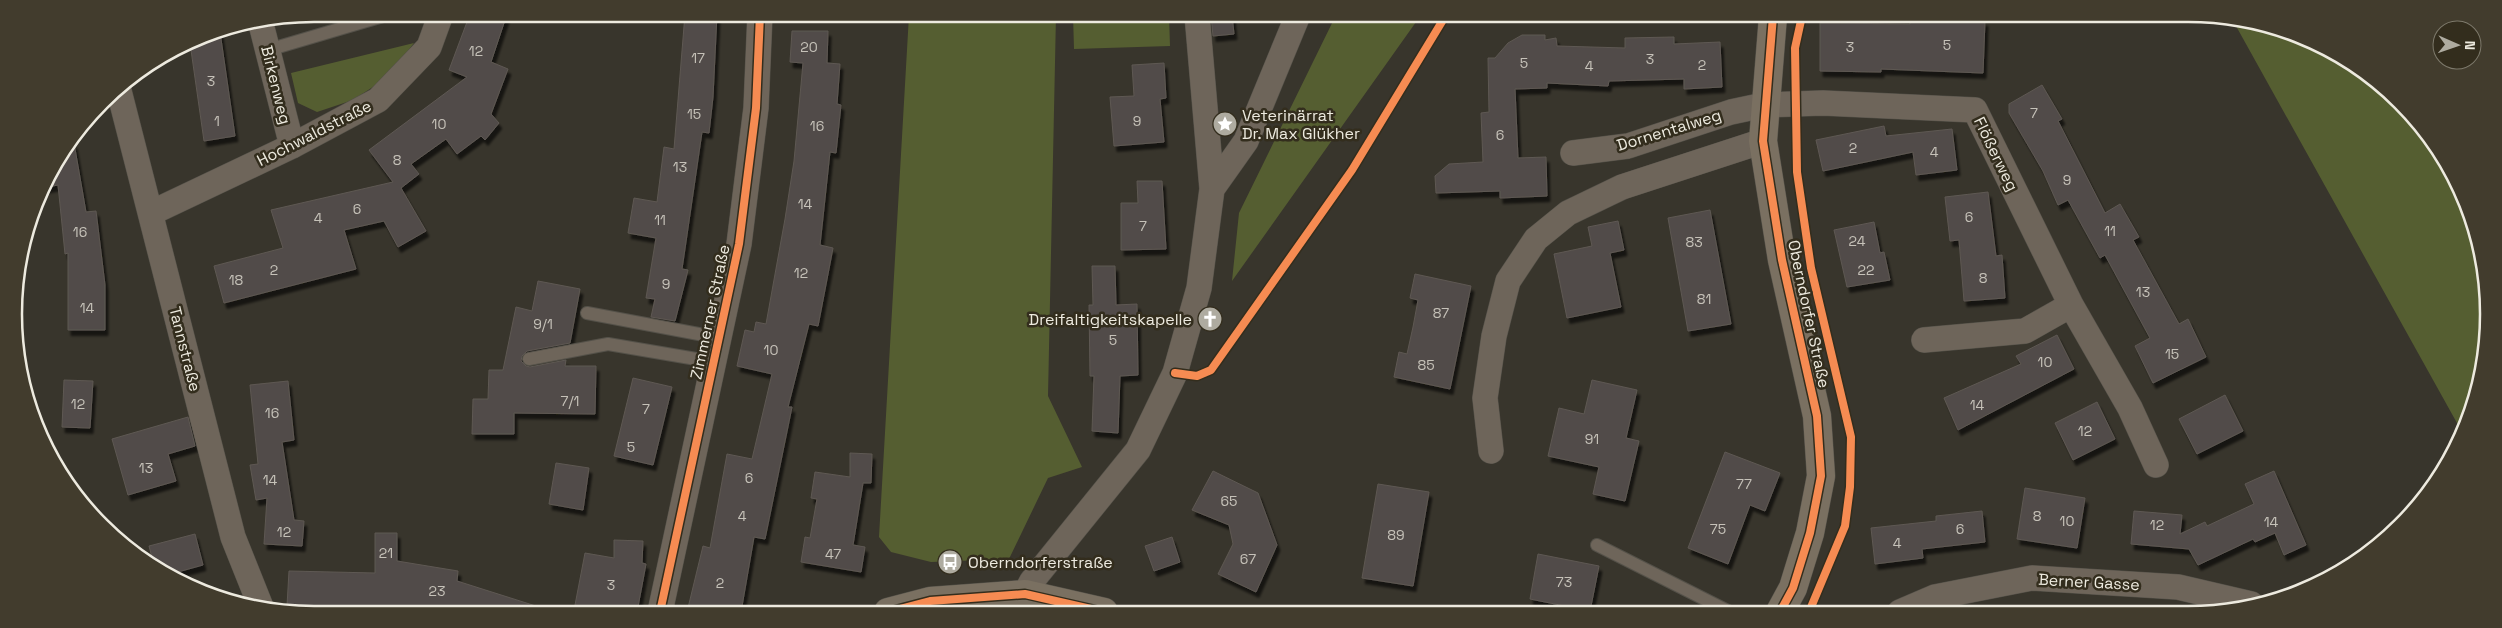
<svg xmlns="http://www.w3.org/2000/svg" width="2502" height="628" font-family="'Space Grotesk',sans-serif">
<defs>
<filter id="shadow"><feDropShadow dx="3" dy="5.5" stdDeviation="1" flood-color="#0009"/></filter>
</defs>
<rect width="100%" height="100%" fill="#38352c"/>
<path fill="#555e31" d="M 909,15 L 1056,15 L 1048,396 L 1082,467 L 1048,478 L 1009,559 L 931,562 L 891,552 L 879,537 Z
M 1073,15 L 1169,15 L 1170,46 L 1074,49 Z
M 1336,15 L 1421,15 L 1232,281 L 1239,213 Z
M 2231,17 L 2338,54 L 2426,131 L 2478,237 L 2486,353 L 2462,432 Z
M 414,43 L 388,77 L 353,100 L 317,112 L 298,103 L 291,73 Z
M 2028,605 L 2070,612 L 2026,612 Z"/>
<path fill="#514c48" stroke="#5e5853" filter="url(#shadow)" d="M 470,14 L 507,14 L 491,62 L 508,69 L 491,114 L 499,123 L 485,140 L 481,136 L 457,154 L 446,139 L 411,164 L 419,174 L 401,188 L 426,231 L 398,247 L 384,221 L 344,230 L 356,269 L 224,303 L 214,266 L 283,248 L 271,210 L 393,182 L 369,150 L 467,77 L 449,70 Z
M 685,14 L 717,14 L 713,97 L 709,133 L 702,132 L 682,269 L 688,270 L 675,321 L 651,317 L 655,299 L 646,298 L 656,238 L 628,233 L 634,198 L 657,202 L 664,147 L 674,149 Z
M 1211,15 L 1232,15 L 1234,34 L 1213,36 Z
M 1910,18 L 1985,21 L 1983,73 L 1881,69 L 1881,72 L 1820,71 L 1820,23 L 1910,24 Z
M 792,31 L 828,31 L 827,63 L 840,64 L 837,104 L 841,105 L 836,153 L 830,152 L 820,245 L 833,248 L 818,326 L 809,324 L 788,407 L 792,407 L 765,539 L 754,537 L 741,612 L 687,612 L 703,546 L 710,548 L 727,454 L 752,459 L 772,374 L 737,366 L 745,330 L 754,332 L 756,322 L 766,324 L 785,219 L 794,161 L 803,63 L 790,62 Z
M 220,32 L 235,136 L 204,141 L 190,43 L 199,36 Z
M 1522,35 L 1545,35 L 1545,40 L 1556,38 L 1557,46 L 1625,48 L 1625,38 L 1674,37 L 1674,44 L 1720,42 L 1722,87 L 1684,89 L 1684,79 L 1609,81 L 1608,86 L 1547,83 L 1547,88 L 1515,89 L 1518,158 L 1546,157 L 1547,196 L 1500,198 L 1500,191 L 1436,193 L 1435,176 L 1449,164 L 1483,162 L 1481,113 L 1489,112 L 1488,58 L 1495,58 L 1508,43 Z
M 1164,63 L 1166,98 L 1160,99 L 1164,142 L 1114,146 L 1110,97 L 1134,96 L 1132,65 Z
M 2042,85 L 2062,119 L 2058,121 L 2105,213 L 2120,204 L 2139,237 L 2133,240 L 2179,324 L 2188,319 L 2206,357 L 2153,383 L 2135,346 L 2150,338 L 2105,255 L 2100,258 L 2068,200 L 2058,205 L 2043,171 L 2009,113 L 2009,104 Z
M 1884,126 L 1886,136 L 1952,129 L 1957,170 L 1916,175 L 1913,152 L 1823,171 L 1816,140 Z
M 74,143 L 86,212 L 96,211 L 105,285 L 105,330 L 68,330 L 68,253 L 65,254 L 58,185 L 43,188 L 45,181 Z
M 1137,181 L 1162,181 L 1166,249 L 1121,250 L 1121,203 L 1138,203 Z
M 1988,192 L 1996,256 L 2002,255 L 2005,298 L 1964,301 L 1959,240 L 1950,241 L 1945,197 Z
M 1710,210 L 1731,324 L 1688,331 L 1668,218 Z
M 1618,221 L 1624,250 L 1610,253 L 1621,307 L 1567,318 L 1554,254 L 1592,246 L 1588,227 Z
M 1874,222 L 1880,253 L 1884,252 L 1890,280 L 1847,287 L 1834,230 Z
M 1092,266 L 1115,266 L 1116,305 L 1137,304 L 1138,375 L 1120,376 L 1118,433 L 1092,431 L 1094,376 L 1090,376 L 1089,305 L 1093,305 Z
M 1415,274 L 1471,286 L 1450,389 L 1394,377 L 1399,352 L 1407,354 L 1413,327 L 1418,300 L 1410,298 Z
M 538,281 L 580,289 L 570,343 L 527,351 L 522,356 L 521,361 L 526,366 L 530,367 L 566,360 L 565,366 L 596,366 L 595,414 L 514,413 L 514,434 L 472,434 L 473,399 L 488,399 L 489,370 L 503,370 L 516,307 L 532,311 Z
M 2057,335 L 2074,369 L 1958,430 L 1944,398 L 2021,364 L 2016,356 Z
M 633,378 L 672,387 L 653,465 L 614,456 Z
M 64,380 L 93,381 L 90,428 L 62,427 Z
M 1592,380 L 1637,390 L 1626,438 L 1639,441 L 1625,501 L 1593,494 L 1599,467 L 1548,456 L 1559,408 L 1584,414 Z
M 288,381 L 294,440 L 282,442 L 294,520 L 304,521 L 302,546 L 264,544 L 267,498 L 256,500 L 250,465 L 258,464 L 250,385 Z
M 2225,395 L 2243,431 L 2197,454 L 2179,419 Z
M 2097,402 L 2115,439 L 2073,460 L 2055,423 Z
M 188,417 L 195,446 L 168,454 L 176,481 L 128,495 L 112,439 Z
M 1725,452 L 1780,473 L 1765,511 L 1750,505 L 1728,564 L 1688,548 Z
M 850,453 L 872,454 L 871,483 L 863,483 L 853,545 L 865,547 L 861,572 L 801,562 L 805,537 L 810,538 L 817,499 L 811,498 L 815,472 L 850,477 Z
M 556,463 L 589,468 L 583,510 L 549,504 Z
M 1213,471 L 1258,493 L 1277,545 L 1256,592 L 1218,574 L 1233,544 L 1229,525 L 1192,510 Z
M 2274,471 L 2306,545 L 2284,555 L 2275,533 L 2255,542 L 2253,539 L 2198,565 L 2189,549 L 2131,544 L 2134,511 L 2182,515 L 2180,534 L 2205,522 L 2207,526 L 2254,504 L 2245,484 Z
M 1378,484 L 1429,492 L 1413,586 L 1362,578 Z
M 2025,488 L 2085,498 L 2077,548 L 2017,539 Z
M 1982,511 L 1985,542 L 1922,549 L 1923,558 L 1875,564 L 1871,528 L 1936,521 L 1936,516 Z
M 375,533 L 397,533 L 397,561 L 458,571 L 457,581 L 539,607 L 538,612 L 395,612 L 287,606 L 289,571 L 375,573 Z
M 195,534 L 203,565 L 167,575 L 154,565 L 149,546 Z
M 1172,537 L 1180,562 L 1154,571 L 1145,546 Z
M 614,540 L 643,541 L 642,563 L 646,564 L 637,612 L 610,612 L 575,605 L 585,553 L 614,558 Z
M 1538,554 L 1599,566 L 1590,611 L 1530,599 Z"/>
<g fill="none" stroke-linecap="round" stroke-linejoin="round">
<defs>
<path id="lane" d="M 268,50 L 390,14
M 587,313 L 720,338
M 529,359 L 608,344 L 714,362
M 1597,545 L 1730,612"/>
<path id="street" d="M 261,24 L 292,146
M 118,87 L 233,537 L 261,607
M 1573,153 L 1628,146 L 1731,112 L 1764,105 L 1823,103 L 1975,110 L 2071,305 L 2130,408 L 2156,465
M 1212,189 L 1246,141 L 1298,15
M 151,213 L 292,146 L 378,100 L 429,47 L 441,14
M 1924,340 L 2025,331 L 2071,305
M 1491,451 L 1485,398 L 1494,336 L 1508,281 L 1536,239 L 1568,213 L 1622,187 L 1763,141
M 660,612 L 739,244 L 756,108 L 760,14
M 1023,612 L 1025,594 L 1032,581 L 1138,450 L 1175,373 L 1199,288 L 1212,189 L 1197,15
M 1900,612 L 1935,597 L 2032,578 L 2178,587 L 2251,604"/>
<path id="secondary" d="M 1773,16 L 1763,141 L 1782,260 L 1817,416 L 1821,476 L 1810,533 L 1793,588 L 1780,612
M 888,612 L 930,601 L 1025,594 L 1104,612"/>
</defs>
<use href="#lane" stroke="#545149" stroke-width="14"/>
<use href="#street" stroke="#545149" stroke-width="26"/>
<use href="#secondary" stroke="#545149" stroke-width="29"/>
<use href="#lane" stroke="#6e655a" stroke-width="12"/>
<use href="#street" stroke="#6e655a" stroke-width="25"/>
<use href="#secondary" stroke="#7a7061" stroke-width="28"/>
<defs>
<path id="cycleway" d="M 1773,16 L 1763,141 L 1782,260 L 1817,416 L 1821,476 L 1810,533 L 1793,588 L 1780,612
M 1802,16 L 1795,48 L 1797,172 L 1811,268 L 1851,437 L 1850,487 L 1845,526 L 1809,612
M 1175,373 L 1197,376 L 1211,370 L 1352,170 L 1446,15
M 660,612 L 739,244 L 756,108 L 760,14
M 888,612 L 930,601 L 1025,594 L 1104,612"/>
</defs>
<use href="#cycleway" stroke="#332d1d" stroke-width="11"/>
<use href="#cycleway" stroke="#f68b52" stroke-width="8"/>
</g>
<defs>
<symbol id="sight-disc" viewBox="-11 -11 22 22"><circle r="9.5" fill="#aeaba0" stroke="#332d1d"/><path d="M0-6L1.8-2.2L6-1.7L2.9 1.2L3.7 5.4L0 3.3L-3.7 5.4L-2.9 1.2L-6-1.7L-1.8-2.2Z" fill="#fff"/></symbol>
<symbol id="church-disc" viewBox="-11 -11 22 22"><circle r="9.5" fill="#aeaba0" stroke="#332d1d"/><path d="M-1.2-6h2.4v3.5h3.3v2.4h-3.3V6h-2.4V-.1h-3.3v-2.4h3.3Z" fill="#fff"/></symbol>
<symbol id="bus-disc" viewBox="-11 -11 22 22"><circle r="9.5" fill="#aeaba0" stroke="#332d1d"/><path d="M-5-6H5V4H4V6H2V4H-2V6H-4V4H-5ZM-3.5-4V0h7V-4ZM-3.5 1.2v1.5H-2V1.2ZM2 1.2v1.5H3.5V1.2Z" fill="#fff"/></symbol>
</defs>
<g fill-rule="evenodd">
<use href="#sight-disc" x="1211" y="110" width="28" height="28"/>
<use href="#church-disc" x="1196" y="305" width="28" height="28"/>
<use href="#bus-disc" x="936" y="548" width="28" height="28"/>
</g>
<g text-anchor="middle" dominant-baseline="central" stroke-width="5" stroke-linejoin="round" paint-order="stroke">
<g font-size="14" fill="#c6c2b9">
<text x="1947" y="45">5</text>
<text x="809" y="47">20</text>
<text x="1850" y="47">3</text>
<text x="476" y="51">12</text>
<text x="698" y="58">17</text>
<text x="1650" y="59">3</text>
<text x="1524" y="63">5</text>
<text x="1702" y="65">2</text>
<text x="1589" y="66">4</text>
<text x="211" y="81">3</text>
<text x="2034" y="113">7</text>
<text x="694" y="114">15</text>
<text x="217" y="121">1</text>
<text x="1137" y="121">9</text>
<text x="439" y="124">10</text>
<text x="817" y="126">16</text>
<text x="1500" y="135">6</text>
<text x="1853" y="148">2</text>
<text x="1934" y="152">4</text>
<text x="397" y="160">8</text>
<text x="680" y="167">13</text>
<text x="2067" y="180">9</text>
<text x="805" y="204">14</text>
<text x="357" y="209">6</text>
<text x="1969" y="217">6</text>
<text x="318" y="218">4</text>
<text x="660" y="220">11</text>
<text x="1143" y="226">7</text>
<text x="2110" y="231">11</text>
<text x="80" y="232">16</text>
<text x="1857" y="241">24</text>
<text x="1694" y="242">83</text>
<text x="274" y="270">2</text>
<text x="1866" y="270">22</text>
<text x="801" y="273">12</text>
<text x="1983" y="278">8</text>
<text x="236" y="280">18</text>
<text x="666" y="284">9</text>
<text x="2143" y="292">13</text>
<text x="1704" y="299">81</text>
<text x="87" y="308">14</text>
<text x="1441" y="313">87</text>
<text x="543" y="324">9/1</text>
<text x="1113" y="340">5</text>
<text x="771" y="350">10</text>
<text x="2172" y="354">15</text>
<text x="2045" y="362">10</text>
<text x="1426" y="365">85</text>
<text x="570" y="401">7/1</text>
<text x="78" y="404">12</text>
<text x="1977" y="405">14</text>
<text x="646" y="409">7</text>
<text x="272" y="413">16</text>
<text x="2085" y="431">12</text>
<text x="1592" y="439">91</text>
<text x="631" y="447">5</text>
<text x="146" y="468">13</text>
<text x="749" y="478">6</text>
<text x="270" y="480">14</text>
<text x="1744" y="484">77</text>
<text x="1229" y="501">65</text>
<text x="742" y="516">4</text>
<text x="2037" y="516">8</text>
<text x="2067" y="521">10</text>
<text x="2271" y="522">14</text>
<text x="2157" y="525">12</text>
<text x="1718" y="529">75</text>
<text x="1960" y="529">6</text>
<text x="284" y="532">12</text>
<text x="1396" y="535">89</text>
<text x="1897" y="543">4</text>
<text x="386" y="553">21</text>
<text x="833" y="554">47</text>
<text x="1248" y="559">67</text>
<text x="1564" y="582">73</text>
<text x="720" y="583">2</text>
<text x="611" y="585">3</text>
<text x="437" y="591">23</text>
</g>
<g font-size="16" fill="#edeadf" stroke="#332d1d">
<text transform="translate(276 85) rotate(76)">Birkenweg</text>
<text transform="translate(1669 130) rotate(-17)">Dornentalweg</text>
<text transform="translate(314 133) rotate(-27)">Hochwaldstraße</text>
<text transform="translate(1996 154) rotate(64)">Flößerweg</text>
<text transform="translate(710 312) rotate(-78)">Zimmerner Straße</text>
<text transform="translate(1809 314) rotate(78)">Oberndorfer Straße</text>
<text transform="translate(185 349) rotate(76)">Tannstraße</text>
<text transform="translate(2089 582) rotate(3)">Berner Gasse</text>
</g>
<g font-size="16" fill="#edeadf" stroke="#332d1d" text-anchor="start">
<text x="1242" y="115">Veterinärrat<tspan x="1242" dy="18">Dr. Max Glükher</tspan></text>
<text x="1192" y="319" text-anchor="end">Dreifaltigkeitskapelle</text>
<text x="968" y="562">Oberndorferstraße</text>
</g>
</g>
<path d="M0 0H2502V628H0ZM314 22H2188A292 292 0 0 1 2480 314V314A292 292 0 0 1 2188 606H314A292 292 0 0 1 22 314V314A292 292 0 0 1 314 22Z" fill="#423c2d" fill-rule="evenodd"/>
<path fill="none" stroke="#edeadf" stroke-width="2.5" d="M314 22H2188A292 292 0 0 1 2480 314V314A292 292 0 0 1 2188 606H314A292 292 0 0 1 22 314V314A292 292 0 0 1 314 22Z"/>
<g transform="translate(2457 45) rotate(92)"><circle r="24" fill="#332d1d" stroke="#7d796b"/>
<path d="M0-4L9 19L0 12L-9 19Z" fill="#aeaba0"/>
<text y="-8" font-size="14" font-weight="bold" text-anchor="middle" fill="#edeadf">N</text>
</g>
</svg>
